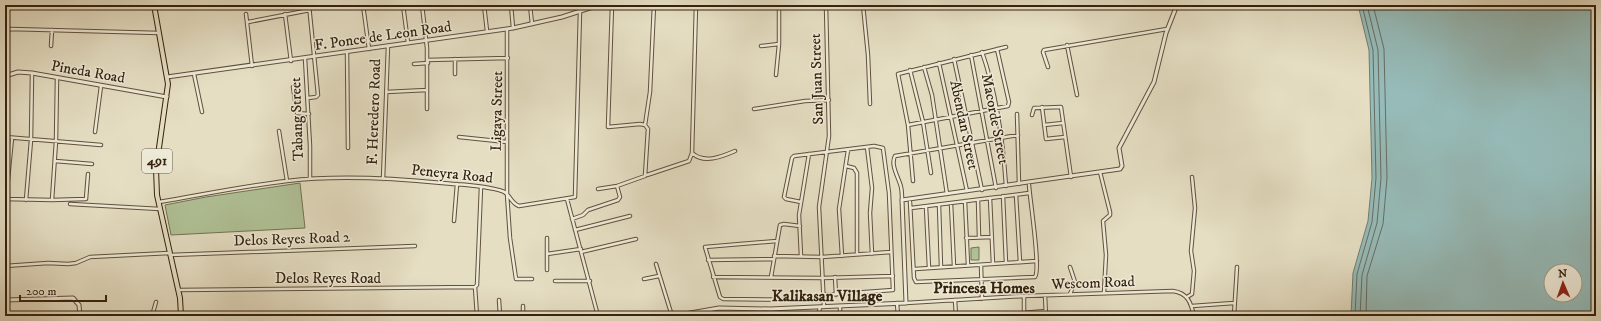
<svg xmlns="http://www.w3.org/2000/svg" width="1601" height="321" font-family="'IM FELL DW Pica',serif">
<rect width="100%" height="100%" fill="#e5dec3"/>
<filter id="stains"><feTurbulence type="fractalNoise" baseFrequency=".005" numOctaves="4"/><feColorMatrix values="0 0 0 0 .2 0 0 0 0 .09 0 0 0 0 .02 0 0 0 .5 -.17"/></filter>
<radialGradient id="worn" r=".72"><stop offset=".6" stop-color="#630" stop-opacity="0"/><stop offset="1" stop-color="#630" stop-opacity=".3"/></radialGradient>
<path fill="#b0c297" stroke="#727253" d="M 300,183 L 305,228 L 171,235 L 165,205 L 206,197 Z
M 979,247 L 979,260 L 971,260 L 971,248 Z"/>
<path fill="#96bbb8" stroke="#6f7e74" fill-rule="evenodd" d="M 1358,5 L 1596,5 L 1596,316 L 1351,316 L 1353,273 L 1368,221 L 1372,178 L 1369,50 ZM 1551,271 L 1575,271 L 1575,295 L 1551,295 Z"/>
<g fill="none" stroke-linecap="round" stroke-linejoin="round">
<path stroke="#656e64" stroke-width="1" d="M 1355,316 L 1357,274 L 1372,222 L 1376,178 L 1373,50 L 1362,5
M 1360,316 L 1362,275 L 1377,223 L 1381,178 L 1378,50 L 1367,5
M 1366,316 L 1367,276 L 1383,224 L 1387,178 L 1384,49 L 1373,5"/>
<defs>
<path id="minor" d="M 363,5 L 369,49
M 403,5 L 408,43
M 422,5 L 427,48 L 427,109
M 484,5 L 487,31
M 511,5 L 513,28
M 530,5 L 532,24
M 696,5 L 692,153 C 704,164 721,157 735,151
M 863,5 L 868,55 L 870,104
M 78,8 L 78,5
M 246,14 L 252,66
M 285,14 L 291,61
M 248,22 L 310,10
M 507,29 L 507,194 L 510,238 L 516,279 L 532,279
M 5,40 L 7,31 L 11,29 L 159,33
M 1067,45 L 1077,95
M 51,46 L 52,30
M 761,46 L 779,44
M 347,52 L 348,148
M 982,52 C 997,95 1003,141 1006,186
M 971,55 L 996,188
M 305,58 L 310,146 L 310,179
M 954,59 L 982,190
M 939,63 L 967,191
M 414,64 L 428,63 L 427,60 L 508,58
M 924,67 L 932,95 L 947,194
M 1048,67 L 1043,52 L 1044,50 L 1167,29
M 910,70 L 923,122 L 931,173
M 194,74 L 202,112
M 455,74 L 455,59
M 776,75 L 779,44 L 779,5
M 293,87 L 297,113 L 309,114
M 386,92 L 427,90
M 308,98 L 316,97 L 318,95 L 309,5
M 1042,107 L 1046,139 L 1065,137
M 754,109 L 805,101 L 829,100
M 1017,114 L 1019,184
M 1032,115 L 1034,108 L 1061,107 L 1071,177
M 645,125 L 650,92 L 654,5
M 908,125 L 1008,106 L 1009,102 L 997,49
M 1044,125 L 1063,123
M 279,131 L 287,181
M 95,132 L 101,86
M 5,137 L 101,145
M 459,137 L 507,142
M 867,147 L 872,188 L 870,213 L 872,254
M 55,161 L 92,164
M 846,166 L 854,168 L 857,173 L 857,254
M 1100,172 L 1110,212 L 1110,215 L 1103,221 L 1106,255 L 1104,293
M 645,174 L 647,175 L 689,161 L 692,153
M 383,179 L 388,46
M 913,181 L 908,125 L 898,74 L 1006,47
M 598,189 L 617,186 L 645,176 L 648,129 L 645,125 L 640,124 L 608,127 L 612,5
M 1016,195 L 1020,262
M 1003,196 L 1006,263
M 990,198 L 993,264
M 5,199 L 52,200 L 86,199 L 88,174
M 6,199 L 12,138
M 567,199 L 598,316
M 26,200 L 31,140 L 32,73
M 52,200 L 56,141 L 57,78
M 902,200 C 902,196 902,191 901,187 C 899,178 890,165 895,156 L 1018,135
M 978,200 L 979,237
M 965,201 L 968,265
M 159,202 C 201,195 244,186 287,181 C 336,175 392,178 442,183 C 461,185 483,185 502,191 C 510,193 510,203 519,206 L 575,197 L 580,11
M 801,202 L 786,199 L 784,197 L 792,158 L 794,156 L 874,146 L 883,148 L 889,193 L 893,290 L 824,295
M 910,202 L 914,278 L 916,282 L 1035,277 C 1041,269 1030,201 1029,185
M 951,203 L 954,266
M 70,204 L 160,209
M 939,205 L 941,267
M 926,207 L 929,268
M 911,208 L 1029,193
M 572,219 L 583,215 L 588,210 L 618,200 L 620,197 L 617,186
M 454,221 L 457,184
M 575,230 L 630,216
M 547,238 L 547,254 L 581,249
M 966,238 L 992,237
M 777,241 L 705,247 L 720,297 L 723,299 L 824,300
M 581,252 L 636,239
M 170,255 L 415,246
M 774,256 L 822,257 L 891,252
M 801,256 L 799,215 L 809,154
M 842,256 L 839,209 L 848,150
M 708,260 L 774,259
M 656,264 L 672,316
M 981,265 L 982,299
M 5,266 L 48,263 L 68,264 L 76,263 L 90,257 L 169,253
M 915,269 L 1037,261
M 547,270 L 547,254
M 713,277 L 823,278 L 893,276
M 771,277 L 780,225 L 784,224 L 800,226
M 835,277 L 836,295
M 644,279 L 659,276
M 555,281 L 590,281
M 475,287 L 477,316
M 179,290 L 475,287 L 477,285 L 481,187
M 1070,294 L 1075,282 L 1070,267
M 1045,295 L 1046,316
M 1187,297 L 1192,294 L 1194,271 L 1191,251 L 1195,208 L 1192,177
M 499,300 L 500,316
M 955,300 L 956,316
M 897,303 L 898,316
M 906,303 L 1024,296 L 1173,291 C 1188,293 1191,303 1194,316
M 840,306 L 840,316
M 1192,306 L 1234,303
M 824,307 L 819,207 L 829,136 L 826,5
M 1037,312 L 1037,316
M 152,316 L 156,302
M 523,316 L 523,306
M 818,316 L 820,307
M 952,316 L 994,314 L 996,316
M 1010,316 L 1010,314 L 1046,311
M 1024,316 L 1024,296
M 1234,316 L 1237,267"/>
<path id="tertiary" d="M 5,76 L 18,72 L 32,73 L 167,97
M 167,77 L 513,28 L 562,17 L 599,5
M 5,300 L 73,298 L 79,305 L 80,316
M 673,316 L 719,308 L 770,309 L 906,303 L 902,200 L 1120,169 L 1122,166 L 1119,148 L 1154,82 L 1166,33 L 1177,5"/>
<path id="primary" d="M 154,5 L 168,84 L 156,169 L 157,195 L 180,298 L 181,316"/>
</defs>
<use href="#minor" stroke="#60513c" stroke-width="4.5"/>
<use href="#tertiary" stroke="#60513c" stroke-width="5"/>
<use href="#primary" stroke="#34220f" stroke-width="6"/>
<use href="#minor" stroke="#eeead8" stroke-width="2.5"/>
<use href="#tertiary" stroke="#eeead8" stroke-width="3"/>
<use href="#primary" stroke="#e5dec3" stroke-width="4"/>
</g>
<g text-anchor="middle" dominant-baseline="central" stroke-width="3" stroke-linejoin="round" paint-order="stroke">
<rect fill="#eeead8" stroke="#6c5e4b" stroke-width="1" x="142" y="149" width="30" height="24" rx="3"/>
<g font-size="14" font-weight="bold" fill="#34220f">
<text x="157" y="161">491</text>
</g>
<g font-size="15" fill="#34220f" stroke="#eeead8">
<text transform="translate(383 36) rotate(-8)">F. Ponce de Leon Road</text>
<text transform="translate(88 72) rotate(10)">Pineda Road</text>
<text transform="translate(817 79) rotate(-92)">San Juan Street</text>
<text transform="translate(497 111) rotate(-89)">Ligaya Street</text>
<text transform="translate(374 112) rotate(-88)">F. Heredero Road</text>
<text transform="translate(297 119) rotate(-92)">Tabang Street</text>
<text transform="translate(995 119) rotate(79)">Macorde Street</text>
<text transform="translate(964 125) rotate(78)">Abendan Street</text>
<text transform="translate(452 174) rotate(6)">Peneyra Road</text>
<text transform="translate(292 239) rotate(-2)">Delos Reyes Road 2</text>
<text x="328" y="278">Delos Reyes Road</text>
<text transform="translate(1093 283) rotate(-2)">Wescom Road</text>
</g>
<g font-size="16" font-weight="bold" fill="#34220f" stroke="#eeead8">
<text x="984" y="288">Princesa Homes</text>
<text x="827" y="296">Kalikasan Village</text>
</g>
</g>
<rect width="1601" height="321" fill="none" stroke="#e5dec3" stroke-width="20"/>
<rect x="6" y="6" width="1589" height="309" fill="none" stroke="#34220f" stroke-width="2"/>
<rect x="10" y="10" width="1581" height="301" fill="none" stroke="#34220f"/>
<g transform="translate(1563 283) rotate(358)"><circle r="19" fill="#eeead8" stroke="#a49a88"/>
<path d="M0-3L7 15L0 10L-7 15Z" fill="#8f2418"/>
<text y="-6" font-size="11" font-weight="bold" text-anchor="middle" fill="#34220f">N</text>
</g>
<path d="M20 295v6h86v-6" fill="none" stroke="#34220f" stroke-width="2"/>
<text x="26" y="295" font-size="12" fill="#34220f" stroke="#eeead8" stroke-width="3" paint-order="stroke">200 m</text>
<rect width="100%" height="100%" filter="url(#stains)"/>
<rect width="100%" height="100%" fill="url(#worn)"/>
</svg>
